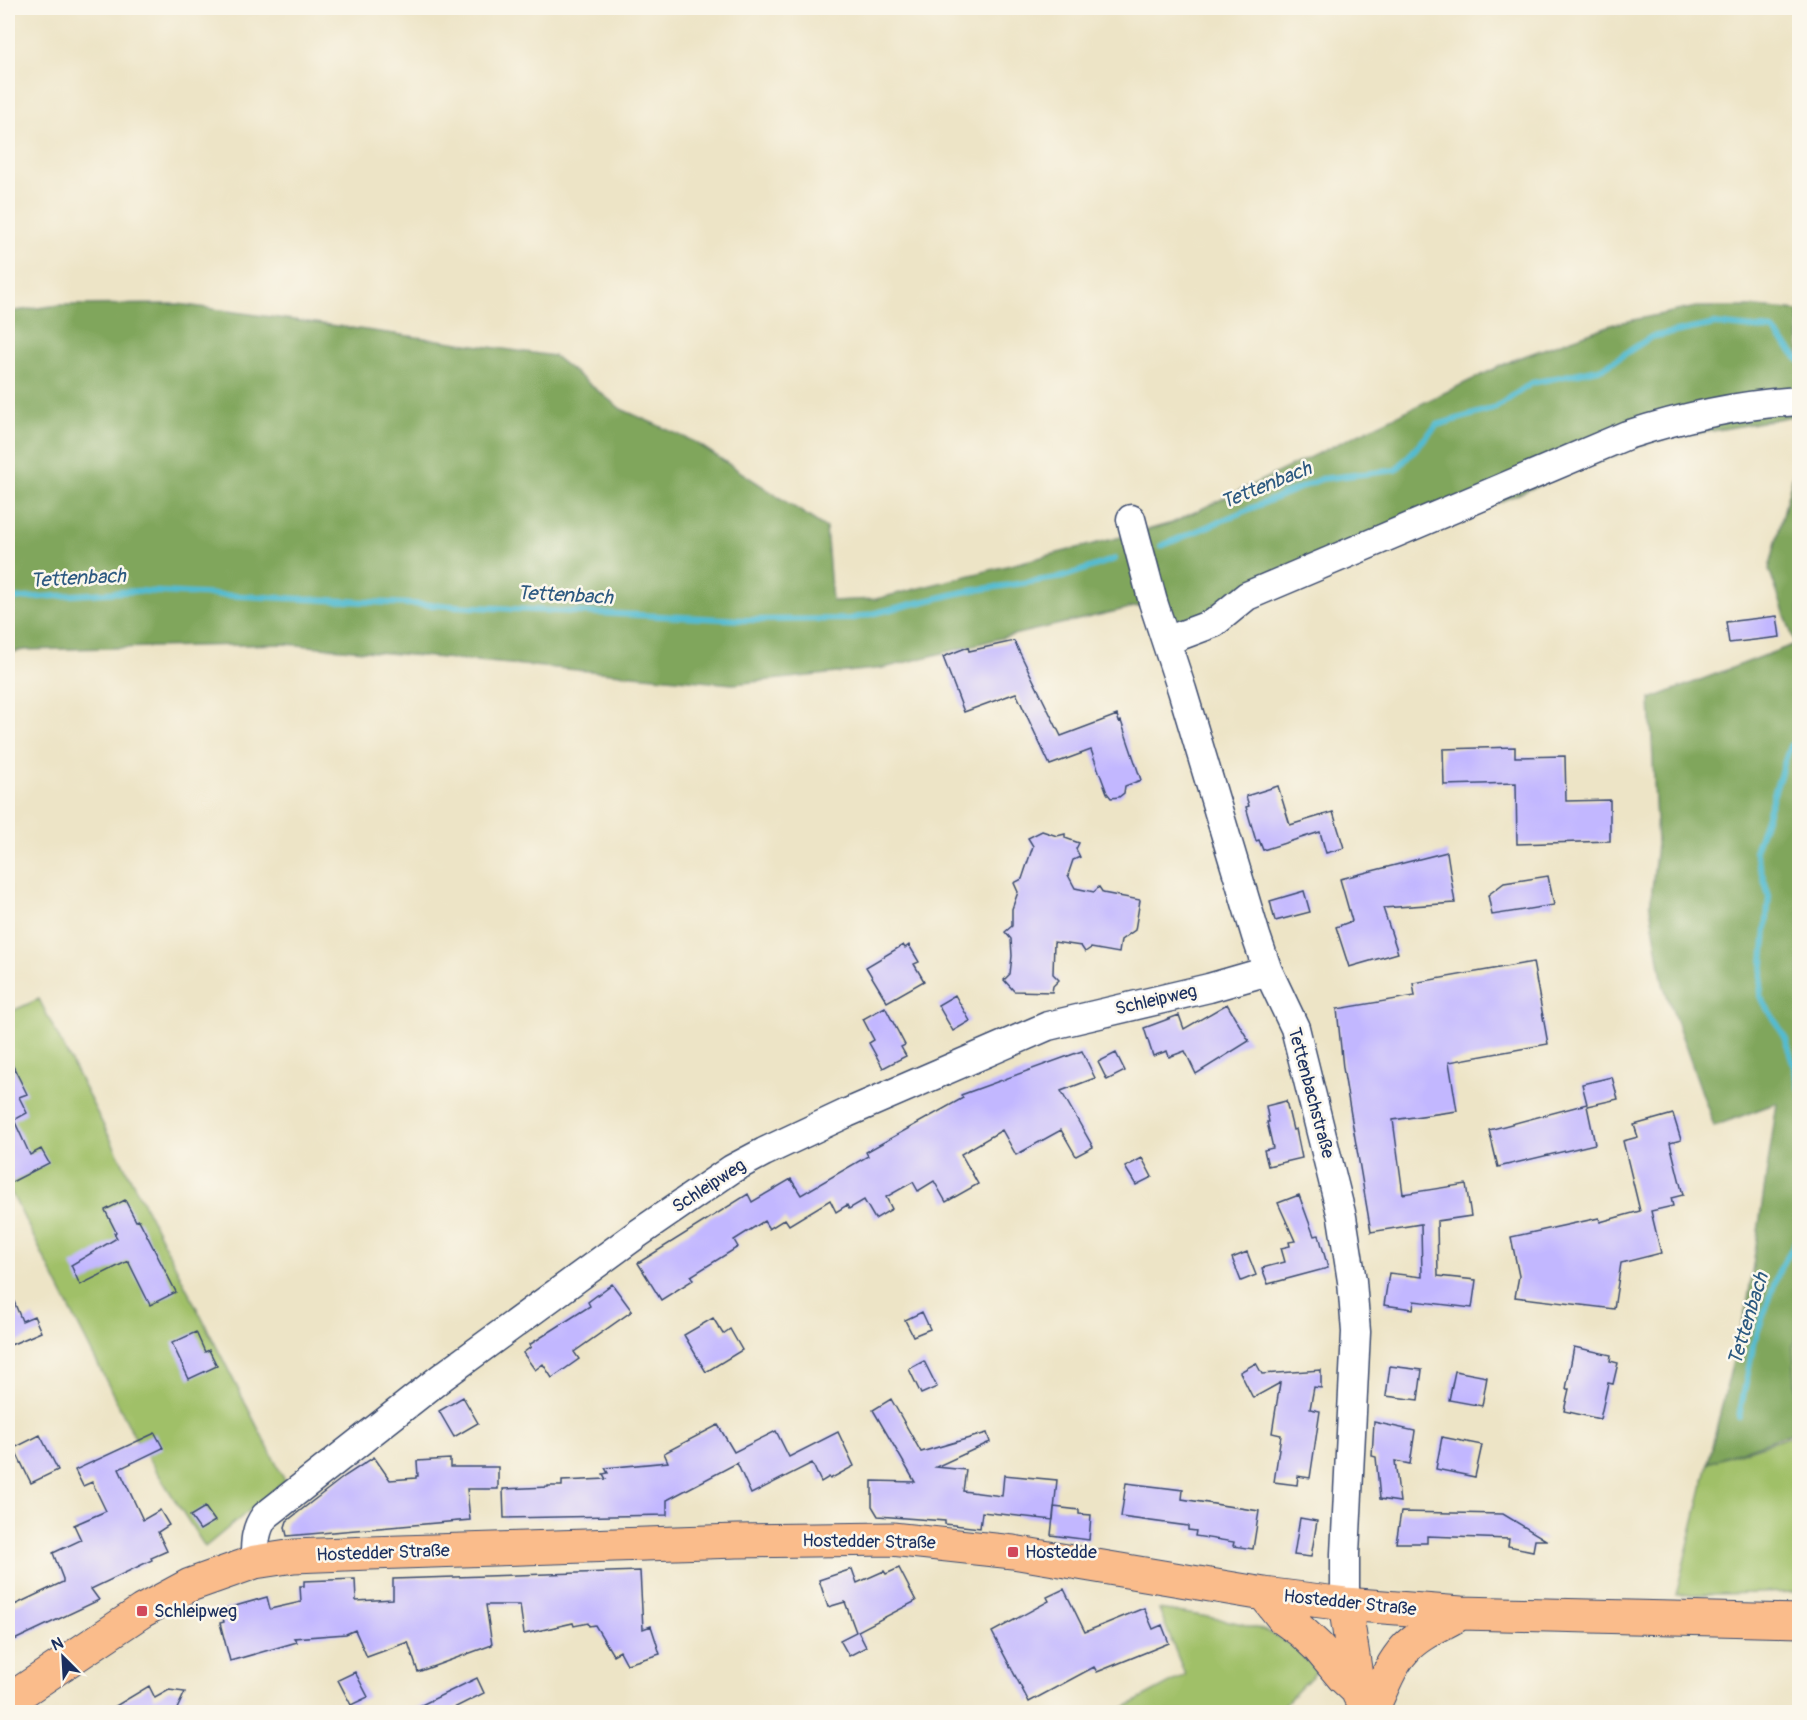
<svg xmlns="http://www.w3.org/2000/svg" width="1807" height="1720" font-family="Pangolin,sans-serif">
<rect width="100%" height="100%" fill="#fbf7ec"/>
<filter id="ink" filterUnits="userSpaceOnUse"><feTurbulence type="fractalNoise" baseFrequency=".0167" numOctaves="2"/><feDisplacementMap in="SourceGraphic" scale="12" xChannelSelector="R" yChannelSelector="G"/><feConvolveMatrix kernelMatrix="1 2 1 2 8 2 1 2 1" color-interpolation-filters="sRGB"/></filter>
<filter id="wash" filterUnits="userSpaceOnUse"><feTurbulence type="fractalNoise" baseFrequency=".008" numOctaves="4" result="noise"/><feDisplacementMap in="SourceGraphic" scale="24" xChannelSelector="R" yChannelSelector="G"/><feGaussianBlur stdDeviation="1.35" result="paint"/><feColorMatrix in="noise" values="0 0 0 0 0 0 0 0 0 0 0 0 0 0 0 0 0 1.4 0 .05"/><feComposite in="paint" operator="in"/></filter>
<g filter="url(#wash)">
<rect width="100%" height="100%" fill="#ede4c6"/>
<path fill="#a0c068" stroke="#5e7863" stroke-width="1.5" d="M 39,999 L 285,1481 L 205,1547 L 134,1436 L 8,1186 L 8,1013 Z
M 1799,1325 L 1799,1592 L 1676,1595 L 1708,1463 L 1792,1436 L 1793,1347 Z
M 1159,1609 C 1192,1615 1251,1621 1278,1637 C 1294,1646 1305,1658 1317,1671 L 1277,1712 L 1116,1712 L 1185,1675 Z"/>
<path fill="#80a65c" stroke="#4e6a5d" stroke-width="1.5" d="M 178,304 L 554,356 L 621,409 L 695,442 L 826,528 L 832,601 L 876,599 L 1125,536 L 1172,523 L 1513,360 L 1614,324 L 1696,307 L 1757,307 L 1799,311 L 1799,415 L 1647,443 L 1550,481 L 1166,641 L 1152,603 L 1017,634 L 884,668 L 733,684 L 286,644 L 24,650 L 8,653 L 8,312 L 60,305 Z
M 1799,443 L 1800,1325 L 1793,1347 L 1798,1431 L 1708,1463 L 1748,1299 L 1777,1103 L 1714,1126 L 1663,984 L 1650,907 L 1657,844 L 1650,699 L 1795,644 L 1769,569 L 1794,471 Z"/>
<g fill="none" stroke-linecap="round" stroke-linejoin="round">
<path stroke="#53bbd0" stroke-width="6" d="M 1161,546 L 1321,479 L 1396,470 L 1437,425 L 1495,408 L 1532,383 L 1603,368 L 1651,337 L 1715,324 L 1773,330 L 1800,361
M 8,599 L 138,591 L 744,620 L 850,619 L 963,592 L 1063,577 L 1115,559
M 1800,739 L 1790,746 L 1755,851 L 1769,896 L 1760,996 L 1786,1039 L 1800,1089
M 1739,1417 L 1754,1342 L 1779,1271 L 1800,1234"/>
</g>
<g id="blocks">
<path fill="#c2b7ff" d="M 1777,616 L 1780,637 L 1729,643 L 1726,622 Z
M 1014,641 L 1061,736 L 1117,715 L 1119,722 L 1121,721 L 1141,780 L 1125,786 L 1124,793 L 1119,797 L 1111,798 L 1107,793 L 1091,750 L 1050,765 L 1016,693 L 964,712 L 943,657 L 968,647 L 969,651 Z
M 1515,747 L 1515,757 L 1565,756 L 1566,801 L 1610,800 L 1610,841 L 1517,844 L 1516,783 L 1444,785 L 1443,749 Z
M 1278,786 L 1290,825 L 1333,812 L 1344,848 L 1326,853 L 1320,832 L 1263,850 L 1259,840 L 1256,841 L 1246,807 L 1249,806 L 1246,796 Z
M 1042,831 L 1057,836 L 1065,834 L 1065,838 L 1079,843 L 1076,849 L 1080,857 L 1073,860 L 1068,875 L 1075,888 L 1094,892 L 1099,887 L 1103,893 L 1140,900 L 1135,930 L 1121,940 L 1119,953 L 1091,948 L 1085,952 L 1081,946 L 1054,942 L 1053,974 L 1059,980 L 1053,986 L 1052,992 L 1014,991 L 1004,980 L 1010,974 L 1012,956 L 1011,939 L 1005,932 L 1012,926 L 1012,909 L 1018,892 L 1014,883 L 1022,879 L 1033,846 L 1028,838 Z
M 1447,852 L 1455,903 L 1383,908 L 1398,953 L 1349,967 L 1336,927 L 1352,921 L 1340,879 Z
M 1548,876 L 1554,905 L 1492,915 L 1488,895 L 1504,883 Z
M 1304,891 L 1310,912 L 1275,921 L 1270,901 Z
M 903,945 L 905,948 L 909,945 L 919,962 L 914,964 L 924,981 L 887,1002 L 866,967 Z
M 1533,962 L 1548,1044 L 1449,1062 L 1457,1111 L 1393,1120 L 1403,1194 L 1466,1184 L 1471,1216 L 1437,1221 L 1438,1276 L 1476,1280 L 1472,1308 L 1414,1301 L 1413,1309 L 1384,1305 L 1389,1273 L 1422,1277 L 1421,1224 L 1371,1232 L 1343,1068 L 1337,1009 L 1415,996 L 1413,983 Z
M 955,995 L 970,1021 L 953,1031 L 938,1005 Z
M 1227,1004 L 1249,1041 L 1196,1074 L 1185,1051 L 1169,1057 L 1167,1051 L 1153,1056 L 1144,1028 L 1179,1015 L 1184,1029 Z
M 885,1007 L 905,1045 L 901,1047 L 906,1056 L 883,1068 L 869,1043 L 874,1040 L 863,1019 Z
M 1082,1051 L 1095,1078 L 1061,1091 L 1093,1147 L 1076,1156 L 1061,1130 L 1016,1155 L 1002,1130 L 961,1154 L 978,1184 L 946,1202 L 934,1181 L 918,1191 L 913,1182 L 886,1197 L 892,1209 L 875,1219 L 864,1200 L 849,1209 L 847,1205 L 836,1212 L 830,1200 L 789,1225 L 785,1219 L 769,1229 L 764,1221 L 734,1240 L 738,1247 L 691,1276 L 693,1280 L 661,1300 L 638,1263 L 748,1194 L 752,1202 L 791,1179 L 801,1195 L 868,1156 L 866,1152 L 963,1098 L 961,1095 Z
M 1116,1053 L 1125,1071 L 1107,1080 L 1098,1062 Z
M 8,1056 L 27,1094 L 19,1097 L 27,1113 L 14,1120 L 30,1155 L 41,1149 L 49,1163 L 8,1184 Z
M 1612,1077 L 1618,1099 L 1587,1106 L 1595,1144 L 1498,1167 L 1489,1130 L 1587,1104 L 1582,1084 Z
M 1286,1101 L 1293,1130 L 1296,1129 L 1302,1158 L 1268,1166 L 1264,1150 L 1273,1148 L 1267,1122 L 1269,1122 L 1266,1106 Z
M 1673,1114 L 1681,1140 L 1670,1143 L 1683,1195 L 1671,1198 L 1673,1206 L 1651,1211 L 1661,1253 L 1621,1263 L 1614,1309 L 1515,1297 L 1519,1276 L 1511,1237 L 1599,1218 L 1600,1222 L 1640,1211 L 1623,1141 L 1638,1137 L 1634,1125 Z
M 1142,1158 L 1152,1177 L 1136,1185 L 1125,1167 Z
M 1299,1195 L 1314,1236 L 1319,1235 L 1328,1268 L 1268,1284 L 1262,1268 L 1285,1262 L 1281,1248 L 1290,1246 L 1289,1242 L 1295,1241 L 1278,1203 Z
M 125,1200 L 136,1221 L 139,1220 L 176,1292 L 150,1305 L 128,1261 L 80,1285 L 71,1265 L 117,1238 L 114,1233 L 116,1232 L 105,1210 Z
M 1247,1252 L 1256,1275 L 1241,1281 L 1232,1258 Z
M 612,1284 L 632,1311 L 574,1352 L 579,1359 L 552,1378 L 543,1364 L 535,1370 L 523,1353 L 531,1347 L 529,1345 L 590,1306 L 588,1302 Z
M 8,1287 L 22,1321 L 34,1316 L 41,1332 L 8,1346 Z
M 922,1312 L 930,1329 L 913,1336 L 905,1320 Z
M 713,1318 L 723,1334 L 730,1329 L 742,1350 L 706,1372 L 684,1335 Z
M 196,1332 L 205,1352 L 209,1350 L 217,1366 L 189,1379 L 172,1343 Z
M 1574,1347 L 1611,1355 L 1610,1361 L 1618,1363 L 1613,1384 L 1608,1383 L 1600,1419 L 1564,1411 L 1569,1389 L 1566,1389 Z
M 924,1361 L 937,1387 L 921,1394 L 909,1369 Z
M 1256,1363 L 1262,1374 L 1321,1370 L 1321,1388 L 1314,1387 L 1310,1409 L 1320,1411 L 1310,1478 L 1298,1476 L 1297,1485 L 1274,1482 L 1281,1435 L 1272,1433 L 1280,1383 L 1253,1398 L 1240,1372 Z
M 1390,1366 L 1422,1370 L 1418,1400 L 1386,1396 Z
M 1455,1371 L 1487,1377 L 1482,1406 L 1449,1400 Z
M 463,1397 L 478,1423 L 454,1437 L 439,1411 Z
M 891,1399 L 921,1452 L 987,1433 L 990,1442 L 936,1467 L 966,1470 L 963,1491 L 1002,1496 L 1004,1475 L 1057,1480 L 1053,1520 L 982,1512 L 980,1528 L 945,1524 L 945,1521 L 878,1516 L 872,1506 L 872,1481 L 915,1482 L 873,1410 Z
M 1374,1422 L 1415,1431 L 1410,1464 L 1395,1461 L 1400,1502 L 1380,1499 L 1376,1457 L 1372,1456 Z
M 718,1425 L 734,1452 L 776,1431 L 789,1457 L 838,1432 L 854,1466 L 830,1479 L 829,1477 L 821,1482 L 812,1463 L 751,1494 L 737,1463 L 667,1500 L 667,1515 L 504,1518 L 503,1489 L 548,1487 L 548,1486 L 562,1486 L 562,1481 L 606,1479 L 603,1474 L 608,1473 L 605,1468 L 668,1462 L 664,1453 Z
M 155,1433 L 163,1448 L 119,1469 L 143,1520 L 160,1510 L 169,1525 L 158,1532 L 167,1551 L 151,1558 L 152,1560 L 91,1589 L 99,1600 L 8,1643 L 8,1608 L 63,1582 L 63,1579 L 53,1553 L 81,1540 L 74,1525 L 106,1511 L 92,1482 L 83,1486 L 75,1470 Z
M 40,1435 L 58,1470 L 31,1483 L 14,1448 Z
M 1442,1437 L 1482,1445 L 1475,1477 L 1436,1469 Z
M 374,1457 L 390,1480 L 416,1478 L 416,1476 L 418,1476 L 417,1461 L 450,1459 L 450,1467 L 498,1467 L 498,1489 L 467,1489 L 470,1520 L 287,1536 L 285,1527 L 287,1521 L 345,1476 Z
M 1126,1483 L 1183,1490 L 1182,1499 L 1259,1511 L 1253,1549 L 1233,1546 L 1234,1542 L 1195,1536 L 1196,1531 L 1188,1530 L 1188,1526 L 1121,1517 Z
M 205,1507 L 215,1521 L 200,1530 L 190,1516 Z
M 1054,1507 L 1079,1510 L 1079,1514 L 1091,1515 L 1089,1540 L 1051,1535 Z
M 1401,1512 L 1503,1514 L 1546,1540 L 1535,1540 L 1533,1551 L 1508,1546 L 1509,1539 L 1427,1536 L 1427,1543 L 1396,1543 Z
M 1300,1518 L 1317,1521 L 1311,1557 L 1294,1555 Z
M 899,1568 L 916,1601 L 858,1631 L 866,1647 L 849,1656 L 840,1640 L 856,1632 L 845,1602 L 828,1607 L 819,1580 L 852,1569 L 857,1583 L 884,1571 L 886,1574 Z
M 640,1571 L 643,1629 L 651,1626 L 660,1654 L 627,1664 L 620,1651 L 613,1655 L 595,1625 L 589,1626 L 588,1623 L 574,1626 L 573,1623 L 524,1634 L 520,1605 L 486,1605 L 492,1645 L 418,1672 L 408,1642 L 367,1657 L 355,1630 L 346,1634 L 294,1638 L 297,1642 L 230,1661 L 220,1623 L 224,1622 L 221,1610 L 267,1597 L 270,1609 L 301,1602 L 300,1586 L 304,1586 L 304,1581 L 355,1579 L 356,1601 L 375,1600 L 393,1599 L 393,1579 Z
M 1064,1589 L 1085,1632 L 1144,1608 L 1153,1629 L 1162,1625 L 1169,1643 L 1097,1672 L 1094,1667 L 1029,1702 L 992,1632 L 1049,1601 L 1047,1597 Z
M 355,1672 L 368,1697 L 351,1705 L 338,1680 Z
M 477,1678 L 484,1693 L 444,1713 L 405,1713 Z
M 149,1686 L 155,1698 L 169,1690 L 185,1692 L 175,1713 L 104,1713 Z"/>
</g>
</g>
<g filter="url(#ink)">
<use href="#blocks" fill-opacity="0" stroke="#3a4a6e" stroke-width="1.5"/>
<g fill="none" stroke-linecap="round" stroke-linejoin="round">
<defs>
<path id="minor" d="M 1131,519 L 1153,602 L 1182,690 L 1256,936 L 1268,971 L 1295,1028 L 1342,1217 L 1352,1281 L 1356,1332 L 1345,1554 L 1345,1604
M 1166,641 L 1214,623 L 1247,596 L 1627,435 C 1683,417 1740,404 1800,401
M 255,1562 C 255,1546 254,1530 265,1516 L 442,1377 L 636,1235 L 732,1169 L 764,1152 L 847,1113 L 1048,1026 L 1209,988 L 1268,971"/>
<path id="major" d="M 1264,1594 L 1283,1618 L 1301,1631 L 1318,1647 L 1343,1677 L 1359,1692
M 1345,1604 L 1359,1695
M 8,1701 L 142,1611 L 190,1585 L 255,1562 L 294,1556 L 370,1553 L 737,1541 L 892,1539 L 1013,1552 L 1264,1594 L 1345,1604 L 1461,1613 L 1800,1621
M 1371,1712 C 1381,1692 1389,1666 1405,1649 C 1419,1633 1443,1624 1461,1613"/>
</defs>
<use href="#minor" stroke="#3a4a6e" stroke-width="31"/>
<use href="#major" stroke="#3a4a6e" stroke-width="35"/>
<use href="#minor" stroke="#fff" stroke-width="28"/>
<use href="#major" stroke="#fabc8b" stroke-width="33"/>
</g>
</g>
<g fill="#d1495b" stroke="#fbf7ec" stroke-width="2">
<rect x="1007" y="1546" width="12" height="12" rx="3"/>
<rect x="136" y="1605" width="12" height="12" rx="3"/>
</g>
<g text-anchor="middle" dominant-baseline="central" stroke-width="5" stroke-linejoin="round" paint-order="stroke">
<g font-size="18" fill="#1b2f5e" stroke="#fbf7ec">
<text transform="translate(1156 1000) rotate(-13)">Schleipweg</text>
<text transform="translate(1311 1093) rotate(75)">Tettenbachstraße</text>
<text transform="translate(709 1186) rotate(-33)">Schleipweg</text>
<text transform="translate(869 1542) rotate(1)">Hostedder Straße</text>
<text transform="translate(383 1553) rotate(-2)">Hostedder Straße</text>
<text transform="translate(1350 1603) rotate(6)">Hostedder Straße</text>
</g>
<g font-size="18" fill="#1b2f5e" stroke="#fbf7ec" text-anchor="start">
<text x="1025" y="1552">Hostedde</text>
<text x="154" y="1611">Schleipweg</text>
</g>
<g font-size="20" font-style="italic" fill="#2c5980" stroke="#fbf7ec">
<text transform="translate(1266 485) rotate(-22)">Tettenbach</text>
<text transform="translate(78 578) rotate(-3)">Tettenbach</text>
<text transform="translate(565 595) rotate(3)">Tettenbach</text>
<text transform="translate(1748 1319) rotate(-73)">Tettenbach</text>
</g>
</g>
<rect width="1807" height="1720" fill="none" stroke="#fbf7ec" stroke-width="30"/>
<g transform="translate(63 1657) rotate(336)" stroke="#fbf7ec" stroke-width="4.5" paint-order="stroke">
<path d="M0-4.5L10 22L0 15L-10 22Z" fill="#1b2f5e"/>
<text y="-9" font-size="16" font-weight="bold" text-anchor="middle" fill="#1b2f5e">N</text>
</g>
</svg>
